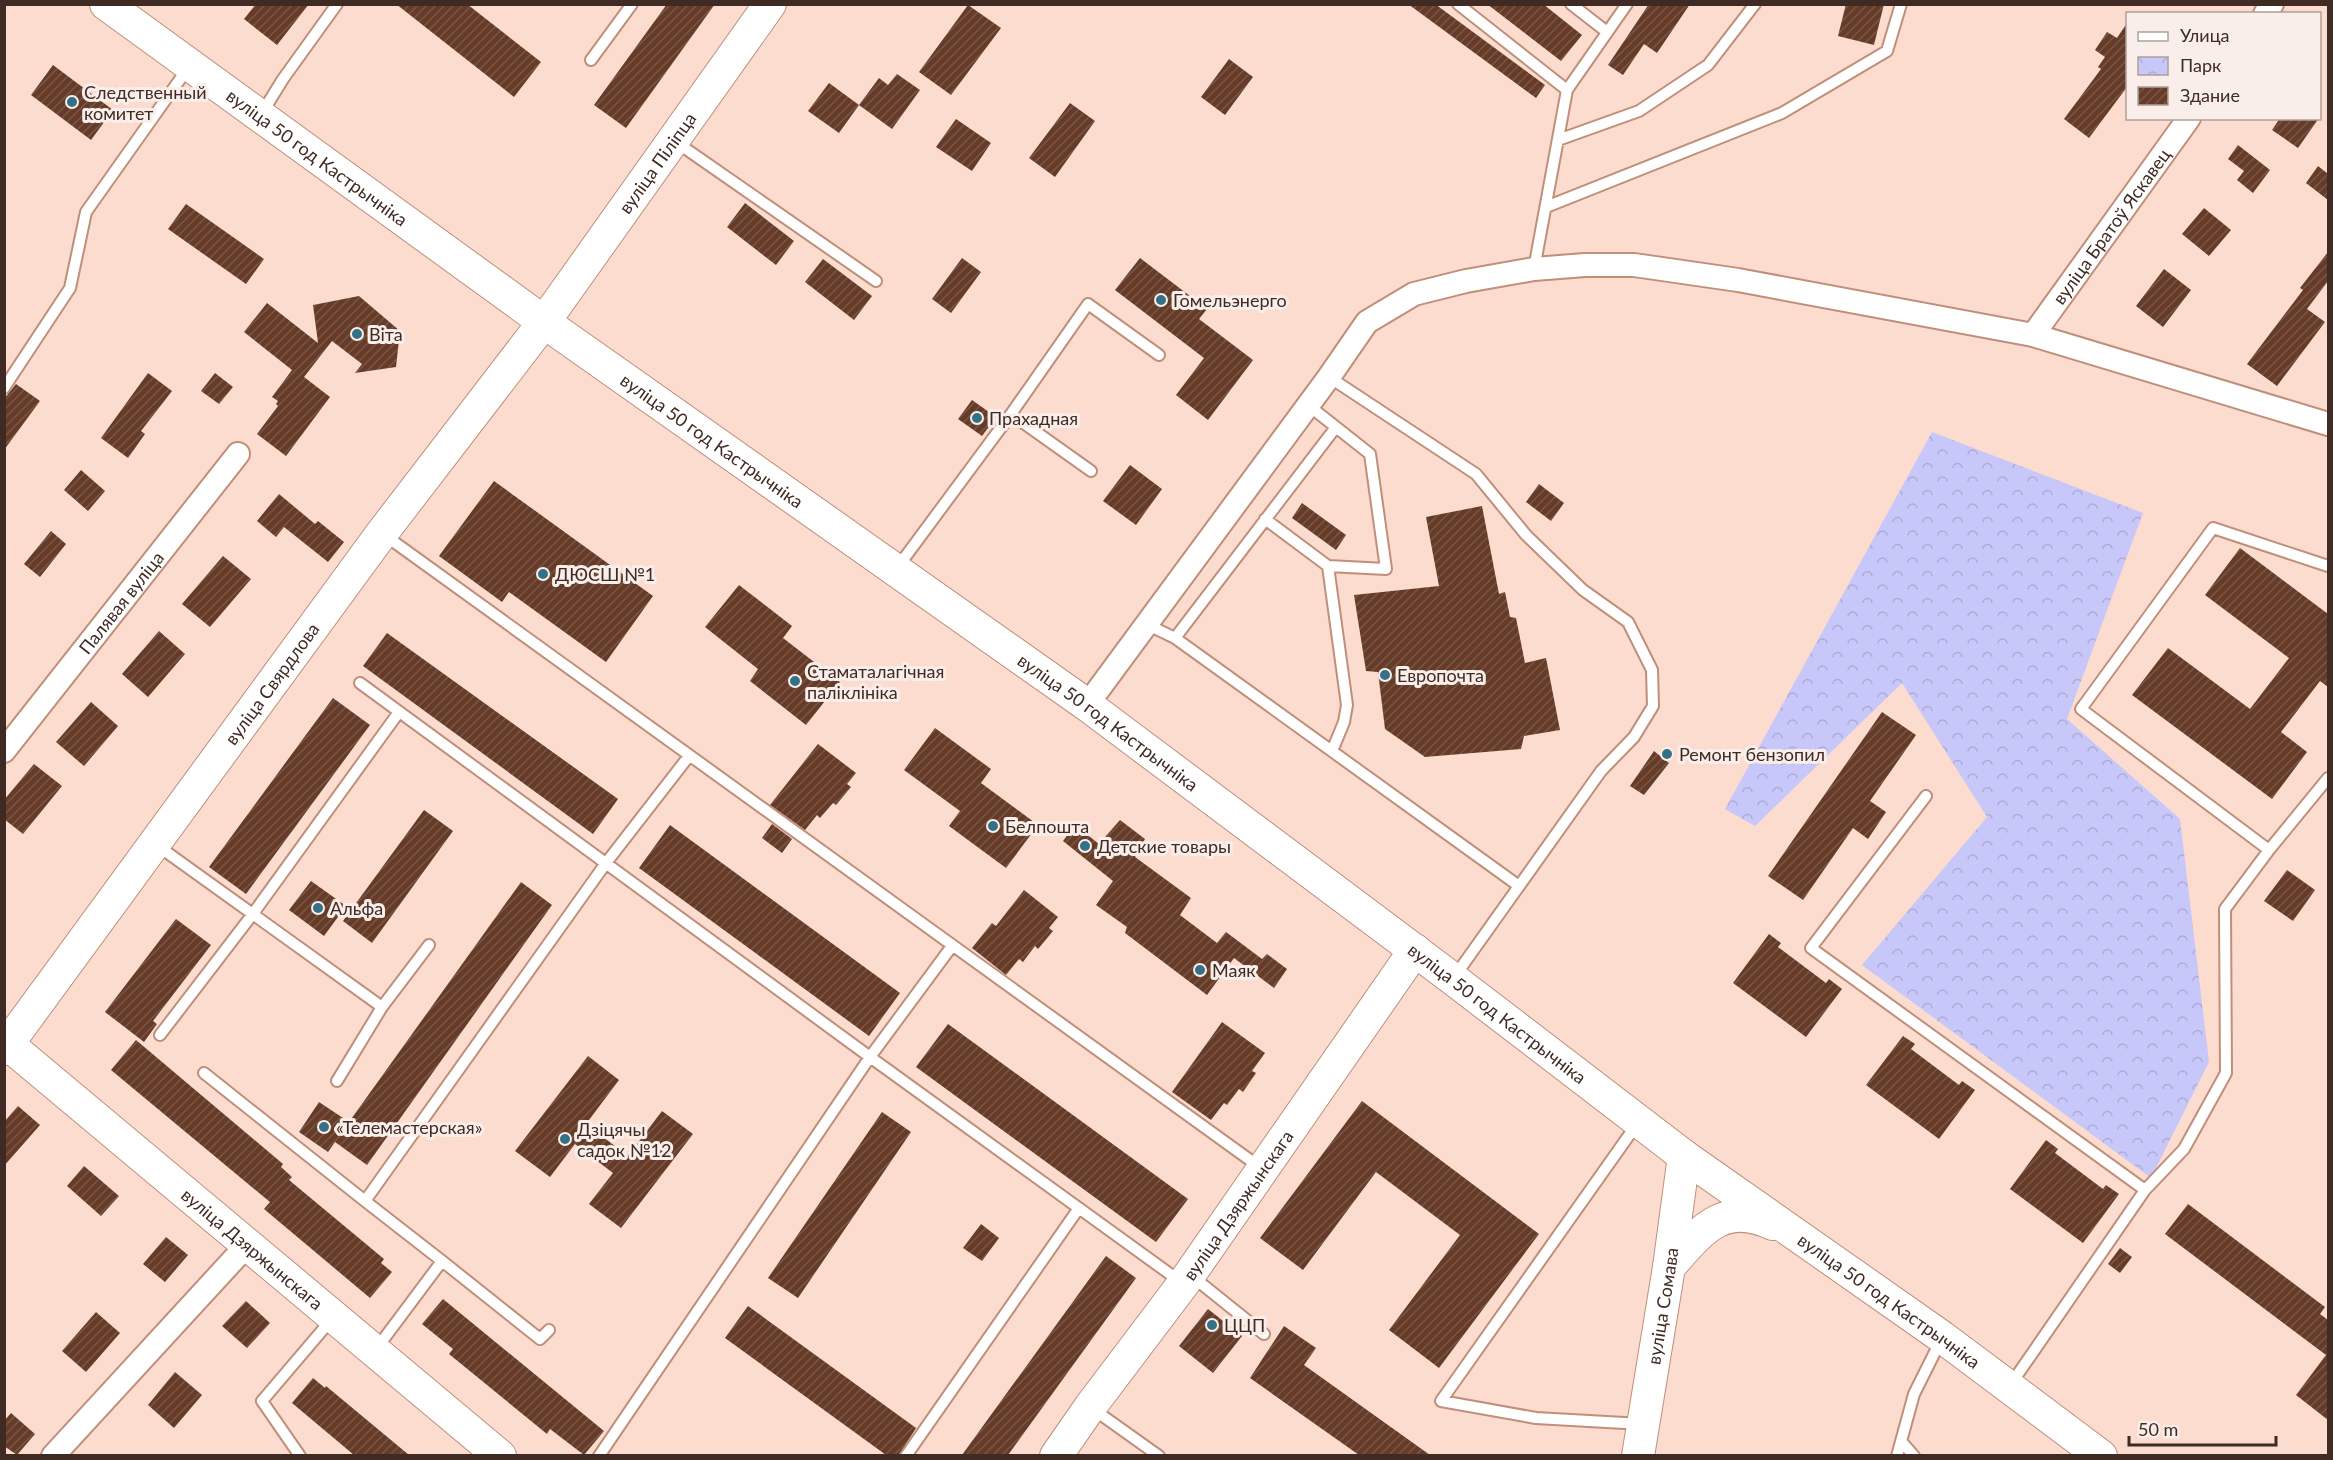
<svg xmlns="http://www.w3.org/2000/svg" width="2333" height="1460" font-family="Lato,sans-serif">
<defs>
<pattern id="park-crowns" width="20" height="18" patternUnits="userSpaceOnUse" patternTransform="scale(1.5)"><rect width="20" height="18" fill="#c8c7f9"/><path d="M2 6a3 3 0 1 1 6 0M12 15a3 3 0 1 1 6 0" fill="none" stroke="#adabd5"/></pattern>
<pattern id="building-hatch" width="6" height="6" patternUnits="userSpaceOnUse" patternTransform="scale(1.5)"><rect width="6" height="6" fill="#663c29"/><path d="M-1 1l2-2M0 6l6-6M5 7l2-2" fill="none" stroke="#795647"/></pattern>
</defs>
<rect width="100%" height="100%" fill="#fbdcce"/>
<path fill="url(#park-crowns)" d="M 1932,432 L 2143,513 L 2067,719 L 2180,819 L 2209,1062 L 2151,1178 L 1862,965 L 1987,817 L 1902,683 L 1755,826 L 1725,809 Z"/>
<path fill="url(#building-hatch)" d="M 256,4 L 309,4 L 277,45 L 244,19 Z
M 396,4 L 467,4 L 541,62 L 514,97 Z
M 667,4 L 715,4 L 626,128 L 594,105 Z
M 1408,4 L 1435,4 L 1545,85 L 1536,98 Z
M 1487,4 L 1543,4 L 1582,35 L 1561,61 Z
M 1649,4 L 1690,4 L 1657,53 L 1644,44 L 1623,75 L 1608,65 Z
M 1846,4 L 1884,4 L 1874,45 L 1838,36 Z
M 968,5 L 1001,28 L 951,95 L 919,72 Z
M 2127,23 L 2127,87 L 2089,138 L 2064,119 L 2101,69 L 2098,67 L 2105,57 L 2095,50 L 2107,32 L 2117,38 Z
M 1229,59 L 1253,77 L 1225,115 L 1201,97 Z
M 53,65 L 113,110 L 91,140 L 31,95 Z
M 897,74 L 920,90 L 892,129 L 859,105 L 879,78 L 888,85 Z
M 829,83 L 859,105 L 839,133 L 808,111 Z
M 1070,103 L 1095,121 L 1055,177 L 1029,158 Z
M 2280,118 L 2319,118 L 2298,148 L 2272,130 Z
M 956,119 L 991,143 L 972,171 L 936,147 Z
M 2238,145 L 2270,170 L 2253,193 L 2237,180 L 2244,171 L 2228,159 Z
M 2318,166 L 2328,174 L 2328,200 L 2306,183 Z
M 745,203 L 794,241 L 776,265 L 727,227 Z
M 186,204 L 264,259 L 246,284 L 168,229 Z
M 2204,208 L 2231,230 L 2209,256 L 2182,234 Z
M 2328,252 L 2328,281 L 2307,309 L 2325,322 L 2277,386 L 2247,364 L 2303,290 L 2300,288 Z
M 962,258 L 981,272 L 951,313 L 932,299 Z
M 1140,258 L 1207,309 L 1199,319 L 1253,360 L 1208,420 L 1176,395 L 1204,358 L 1115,290 Z
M 823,259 L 872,296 L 854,320 L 805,282 Z
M 2164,269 L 2191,290 L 2163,327 L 2136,306 Z
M 359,296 L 400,331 L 396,367 L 355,373 L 362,364 L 332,341 L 304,377 L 330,397 L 286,456 L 257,434 L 278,406 L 276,404 L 278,401 L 272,397 L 292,370 L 244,332 L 267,303 L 318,343 L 313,305 Z
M 148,373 L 172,391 L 141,431 L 145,434 L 128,458 L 101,438 Z
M 215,373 L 233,387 L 219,404 L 201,391 Z
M 16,384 L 40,401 L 4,450 L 4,399 Z
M 972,400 L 996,417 L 982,436 L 958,419 Z
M 1130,465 L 1162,489 L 1136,525 L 1103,501 Z
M 81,470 L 105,491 L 88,511 L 64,490 Z
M 494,481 L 653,596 L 606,662 L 509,592 L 502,602 L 439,556 Z
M 1539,484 L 1564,503 L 1551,521 L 1526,502 Z
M 279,494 L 315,524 L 318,521 L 344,542 L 328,562 L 284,527 L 276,537 L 257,521 Z
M 1302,503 L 1346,535 L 1336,550 L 1292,518 Z
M 1482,506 L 1499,594 L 1505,592 L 1510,617 L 1516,618 L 1525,663 L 1546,658 L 1560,730 L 1524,736 L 1521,749 L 1425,757 L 1385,729 L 1378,672 L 1366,671 L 1354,595 L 1439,586 L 1426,517 Z
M 51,531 L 66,544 L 40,577 L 24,564 Z
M 2240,548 L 2328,614 L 2328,687 L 2320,681 L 2281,732 L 2307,752 L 2272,799 L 2132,695 L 2168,648 L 2250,709 L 2289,658 L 2205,595 Z
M 223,556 L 251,579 L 210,627 L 182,604 Z
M 739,585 L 792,626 L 783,638 L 840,682 L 806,725 L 750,681 L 758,669 L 705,627 Z
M 159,631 L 185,654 L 148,697 L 122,674 Z
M 387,633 L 618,799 L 593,834 L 363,666 Z
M 333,698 L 370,725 L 246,894 L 209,867 Z
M 91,702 L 118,726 L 84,766 L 56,742 Z
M 1882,712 L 1916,735 L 1870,801 L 1886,812 L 1868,839 L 1853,828 L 1803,900 L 1768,876 Z
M 935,728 L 991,769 L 981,783 L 1038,825 L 1006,868 L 949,826 L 960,811 L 904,770 Z
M 818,744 L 856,773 L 847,784 L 851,787 L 836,805 L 833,803 L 820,818 L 817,815 L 805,830 L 770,805 Z
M 1654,751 L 1669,763 L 1644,795 L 1630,786 Z
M 34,764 L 62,786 L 23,834 L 4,819 L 4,800 Z
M 424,810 L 453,831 L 372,943 L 343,921 Z
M 1120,820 L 1145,839 L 1135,857 L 1191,898 L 1180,915 L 1217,943 L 1226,932 L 1262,959 L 1267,954 L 1287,969 L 1274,988 L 1234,958 L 1207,995 L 1125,933 L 1127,927 L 1096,905 L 1113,881 L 1063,841 L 1075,825 L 1099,844 Z
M 772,824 L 792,839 L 782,853 L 762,838 Z
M 670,825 L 900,993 L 869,1036 L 639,868 Z
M 2287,870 L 2315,890 L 2293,921 L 2264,901 Z
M 311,881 L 346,906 L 324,936 L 289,910 Z
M 521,882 L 552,905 L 367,1165 L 335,1142 L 328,1152 L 299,1132 L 319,1102 L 349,1122 Z
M 1024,890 L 1058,917 L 1049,928 L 1053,931 L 1038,949 L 1035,946 L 1023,962 L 1019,959 L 1006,975 L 972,948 L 992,923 L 996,926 Z
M 176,919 L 211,945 L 153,1021 L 157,1024 L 144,1042 L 105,1012 Z
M 1769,934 L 1781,943 L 1778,947 L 1826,983 L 1829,979 L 1842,989 L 1806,1037 L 1733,983 Z
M 1222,1022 L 1265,1053 L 1252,1071 L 1256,1073 L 1243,1092 L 1239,1089 L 1227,1105 L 1224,1103 L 1211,1120 L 1172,1092 Z
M 948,1024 L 1188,1199 L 1156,1242 L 916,1067 Z
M 1903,1036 L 1915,1044 L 1911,1049 L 1959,1085 L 1962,1081 L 1975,1090 L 1939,1139 L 1866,1085 Z
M 136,1040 L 283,1164 L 281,1167 L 292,1177 L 289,1180 L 384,1259 L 381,1263 L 392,1272 L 370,1298 L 264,1209 L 270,1202 L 111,1070 Z
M 588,1056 L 619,1080 L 586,1124 L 628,1156 L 662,1111 L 693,1134 L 621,1228 L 589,1204 L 613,1173 L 575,1144 L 550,1177 L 515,1151 Z
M 1362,1101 L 1539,1234 L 1439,1368 L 1389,1330 L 1460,1235 L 1376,1172 L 1303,1270 L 1260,1238 Z
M 18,1106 L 40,1125 L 4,1166 L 4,1122 Z
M 882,1112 L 911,1132 L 798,1298 L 768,1278 Z
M 2046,1140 L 2058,1149 L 2055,1153 L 2103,1189 L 2106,1185 L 2119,1194 L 2083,1243 L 2010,1189 Z
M 84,1166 L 119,1196 L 101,1216 L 67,1186 Z
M 2188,1204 L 2325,1307 L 2320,1314 L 2328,1320 L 2328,1420 L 2296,1395 L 2326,1355 L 2165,1234 Z
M 981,1224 L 999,1238 L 982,1261 L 963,1248 Z
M 166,1237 L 188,1255 L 165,1282 L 143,1264 Z
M 2120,1248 L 2132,1257 L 2120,1273 L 2108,1264 Z
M 1106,1256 L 1136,1278 L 1008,1455 L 962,1455 Z
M 443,1299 L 604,1431 L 584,1455 L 550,1429 L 547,1434 L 449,1354 L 453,1349 L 422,1324 Z
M 246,1301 L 270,1323 L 247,1348 L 222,1326 Z
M 748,1306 L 916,1428 L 899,1455 L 886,1455 L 725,1338 Z
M 1208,1309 L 1242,1336 L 1213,1373 L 1179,1346 Z
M 96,1312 L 120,1333 L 86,1372 L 62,1351 Z
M 1284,1326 L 1316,1348 L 1304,1365 L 1430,1455 L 1359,1455 L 1250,1378 Z
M 175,1372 L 202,1395 L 174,1428 L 148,1405 Z
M 313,1378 L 325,1388 L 326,1386 L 409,1455 L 354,1455 L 292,1403 Z
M 11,1413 L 35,1434 L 17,1455 L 4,1446 L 4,1421 Z"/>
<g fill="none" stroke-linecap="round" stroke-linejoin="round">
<defs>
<path id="lane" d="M 1458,4 L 1567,90
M 1571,4 L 1607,32
M 591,60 L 632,4
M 262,113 L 283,79 L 337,4
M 1558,140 L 1639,111 L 1708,65 L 1755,4
M 676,142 L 876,281
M 1546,207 L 1782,113 L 1887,51 L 1901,4
M 1534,269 L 1567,90 L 1627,4
M 1329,377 L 1476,474 L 1526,535 L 1583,590 L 1628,622 L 1652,670 L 1653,706 L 1634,737 L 1601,771 L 1455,976
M 4,388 L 70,288 L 86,212 L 188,68
M 1308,405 L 1370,454 L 1386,569 L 1328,566 L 1347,705 L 1344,722 L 1332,751
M 1011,414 L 1091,471
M 1265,519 L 1328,566
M 383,534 L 1261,1168
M 897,568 L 1011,414 L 1088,304 L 1159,355
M 1146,624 L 1175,638 L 1519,886
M 1175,638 L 1336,427
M 360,683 L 870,1057 L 1181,1282
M 1926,796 L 1811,948 L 2145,1190
M 158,846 L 382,1007
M 2269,850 L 2081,709 L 2213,528 L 2328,566
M 160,1035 L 252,915 L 399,712
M 204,1073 L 365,1201
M 337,1081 L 382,1007 L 429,945
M 1637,1124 L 1441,1401 L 1536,1418 L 1642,1424
M 442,1261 L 365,1201 L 606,863 L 689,756
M 1193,1277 L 1264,1334
M 377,1348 L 442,1261 L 540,1339 L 549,1330
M 2011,1384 L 2145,1190 L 2184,1149 L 2226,1073 L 2225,909 L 2269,850 L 2328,778
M 1093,1409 L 1159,1456
M 1901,1441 L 1914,1456
M 300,1456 L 262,1401 L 331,1320
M 599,1456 L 870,1057 L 952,946
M 906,1456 L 1079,1208
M 1897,1456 L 1914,1394 L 1941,1340"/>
<g id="street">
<path d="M 2265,14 L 2272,4"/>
<path id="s1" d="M 2033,335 L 2189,118"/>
<path d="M 1087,705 L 1329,377 L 1367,322 L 1414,294 L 1466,281 L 1534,269 L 1585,265 L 1634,265 L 1738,280 L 2033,335 L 2328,424"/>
<path id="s2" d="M 4,751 L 238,454"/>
<path d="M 53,1456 L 247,1245"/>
</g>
<g id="secondary">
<path id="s3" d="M 106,4 L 544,322 L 1087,705 L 1453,979 L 1684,1156 L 1942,1337 L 2101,1456"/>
<path id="s4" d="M 4,1041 L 500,1456"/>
<path id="s5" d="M 4,1049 L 382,533 L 544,322 L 770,4"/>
<path d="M 1669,1267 C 1700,1232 1722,1200 1773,1224"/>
<path id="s6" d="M 1056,1456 L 1090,1407 L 1183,1284 L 1415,950"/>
<path id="s7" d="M 1638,1456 L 1669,1267 L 1684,1156"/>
</g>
</defs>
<use href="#lane" stroke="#bf8f7a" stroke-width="14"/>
<use href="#street" stroke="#bf8f7a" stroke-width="26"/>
<use href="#secondary" stroke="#bf8f7a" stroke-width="34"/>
<use href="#lane" stroke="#fff" stroke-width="10"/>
<use href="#street" stroke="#fff" stroke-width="22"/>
<use href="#secondary" stroke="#fff" stroke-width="32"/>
</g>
<g fill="#347187" stroke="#f9eeea" stroke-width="2">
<circle cx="72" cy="102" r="6"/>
<circle cx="1161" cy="300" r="6"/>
<circle cx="357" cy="334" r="6"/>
<circle cx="977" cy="418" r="6"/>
<circle cx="543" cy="574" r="6"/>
<circle cx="1385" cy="675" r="6"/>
<circle cx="795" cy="681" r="6"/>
<circle cx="1667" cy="754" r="6"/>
<circle cx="993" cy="826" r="6"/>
<circle cx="1085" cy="846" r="6"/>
<circle cx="318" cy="908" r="6"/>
<circle cx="1200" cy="970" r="6"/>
<circle cx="324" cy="1127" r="6"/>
<circle cx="565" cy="1139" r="6"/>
<circle cx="1212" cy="1325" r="6"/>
</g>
<g text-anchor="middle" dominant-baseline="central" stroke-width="6" stroke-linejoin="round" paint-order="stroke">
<g font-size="18" fill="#3f2b23" stroke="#f9eeea" text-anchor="start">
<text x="84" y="92">Следственный<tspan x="84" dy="21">комитет</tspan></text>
<text x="1173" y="300">Гомельэнерго</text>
<text x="369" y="334">Віта</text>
<text x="989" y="418">Прахадная</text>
<text x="555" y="574">ДЮСШ №1</text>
<text x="807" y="671">Стаматалагічная<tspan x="807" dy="21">паліклініка</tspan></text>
<text x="1397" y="675">Европочта</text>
<text x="1679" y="754">Ремонт бензопил</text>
<text x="1005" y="826">Белпошта</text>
<text x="1097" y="846">Детские товары</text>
<text x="330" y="908">Альфа</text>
<text x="1212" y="970">Маяк</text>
<text x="336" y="1127">«Телемастерская»</text>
<text x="577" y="1129">Дзіцячы<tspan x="577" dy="21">садок №12</tspan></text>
<text x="1224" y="1325">ЦЦП</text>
</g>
<g font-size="18" fill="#3f2b23" stroke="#f9eeea">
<text stroke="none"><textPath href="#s3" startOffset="261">вуліца 50 год Кастрычніка</textPath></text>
<text stroke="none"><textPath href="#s5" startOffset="1101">вуліца Піліпца</textPath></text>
<text stroke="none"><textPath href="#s1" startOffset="134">вуліца Братоў Яскавец</textPath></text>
<text stroke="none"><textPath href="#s3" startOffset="747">вуліца 50 год Кастрычніка</textPath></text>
<text stroke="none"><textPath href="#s2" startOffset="189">Палявая вуліца</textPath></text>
<text stroke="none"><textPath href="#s5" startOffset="453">вуліца Свярдлова</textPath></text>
<text stroke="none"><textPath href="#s3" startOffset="1233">вуліца 50 год Кастрычніка</textPath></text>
<text stroke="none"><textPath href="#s3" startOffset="1719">вуліца 50 год Кастрычніка</textPath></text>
<text stroke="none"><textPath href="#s6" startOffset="310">вуліца Дзяржынскага</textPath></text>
<text stroke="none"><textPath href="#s4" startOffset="324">вуліца Дзяржынскага</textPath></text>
<text stroke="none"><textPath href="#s3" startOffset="2205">вуліца 50 год Кастрычніка</textPath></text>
<text stroke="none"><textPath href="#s7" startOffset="152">вуліца Сомава</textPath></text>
</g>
</g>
<rect width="2333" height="1460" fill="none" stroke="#3f2b23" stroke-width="12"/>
<rect x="2126" y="12" width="195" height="108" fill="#f9eeea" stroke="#afa09a" stroke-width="1.5"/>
<rect x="2138" y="32" width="30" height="9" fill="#ffffff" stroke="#afa09a" stroke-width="1.5"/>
<text x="2180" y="42" font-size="18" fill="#3f2b23">Улица</text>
<rect x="2138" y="57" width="30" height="18" fill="url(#park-crowns)" stroke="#afa09a" stroke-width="1.5"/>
<text x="2180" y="72" font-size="18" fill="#3f2b23">Парк</text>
<rect x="2138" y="87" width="30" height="18" fill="url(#building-hatch)" stroke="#afa09a" stroke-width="1.5"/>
<text x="2180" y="102" font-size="18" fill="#3f2b23">Здание</text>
<path d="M2129 1436v9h147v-9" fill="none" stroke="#3f2b23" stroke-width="3"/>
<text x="2138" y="1436" font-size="18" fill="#3f2b23" stroke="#f9eeea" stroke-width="4.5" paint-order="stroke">50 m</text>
</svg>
